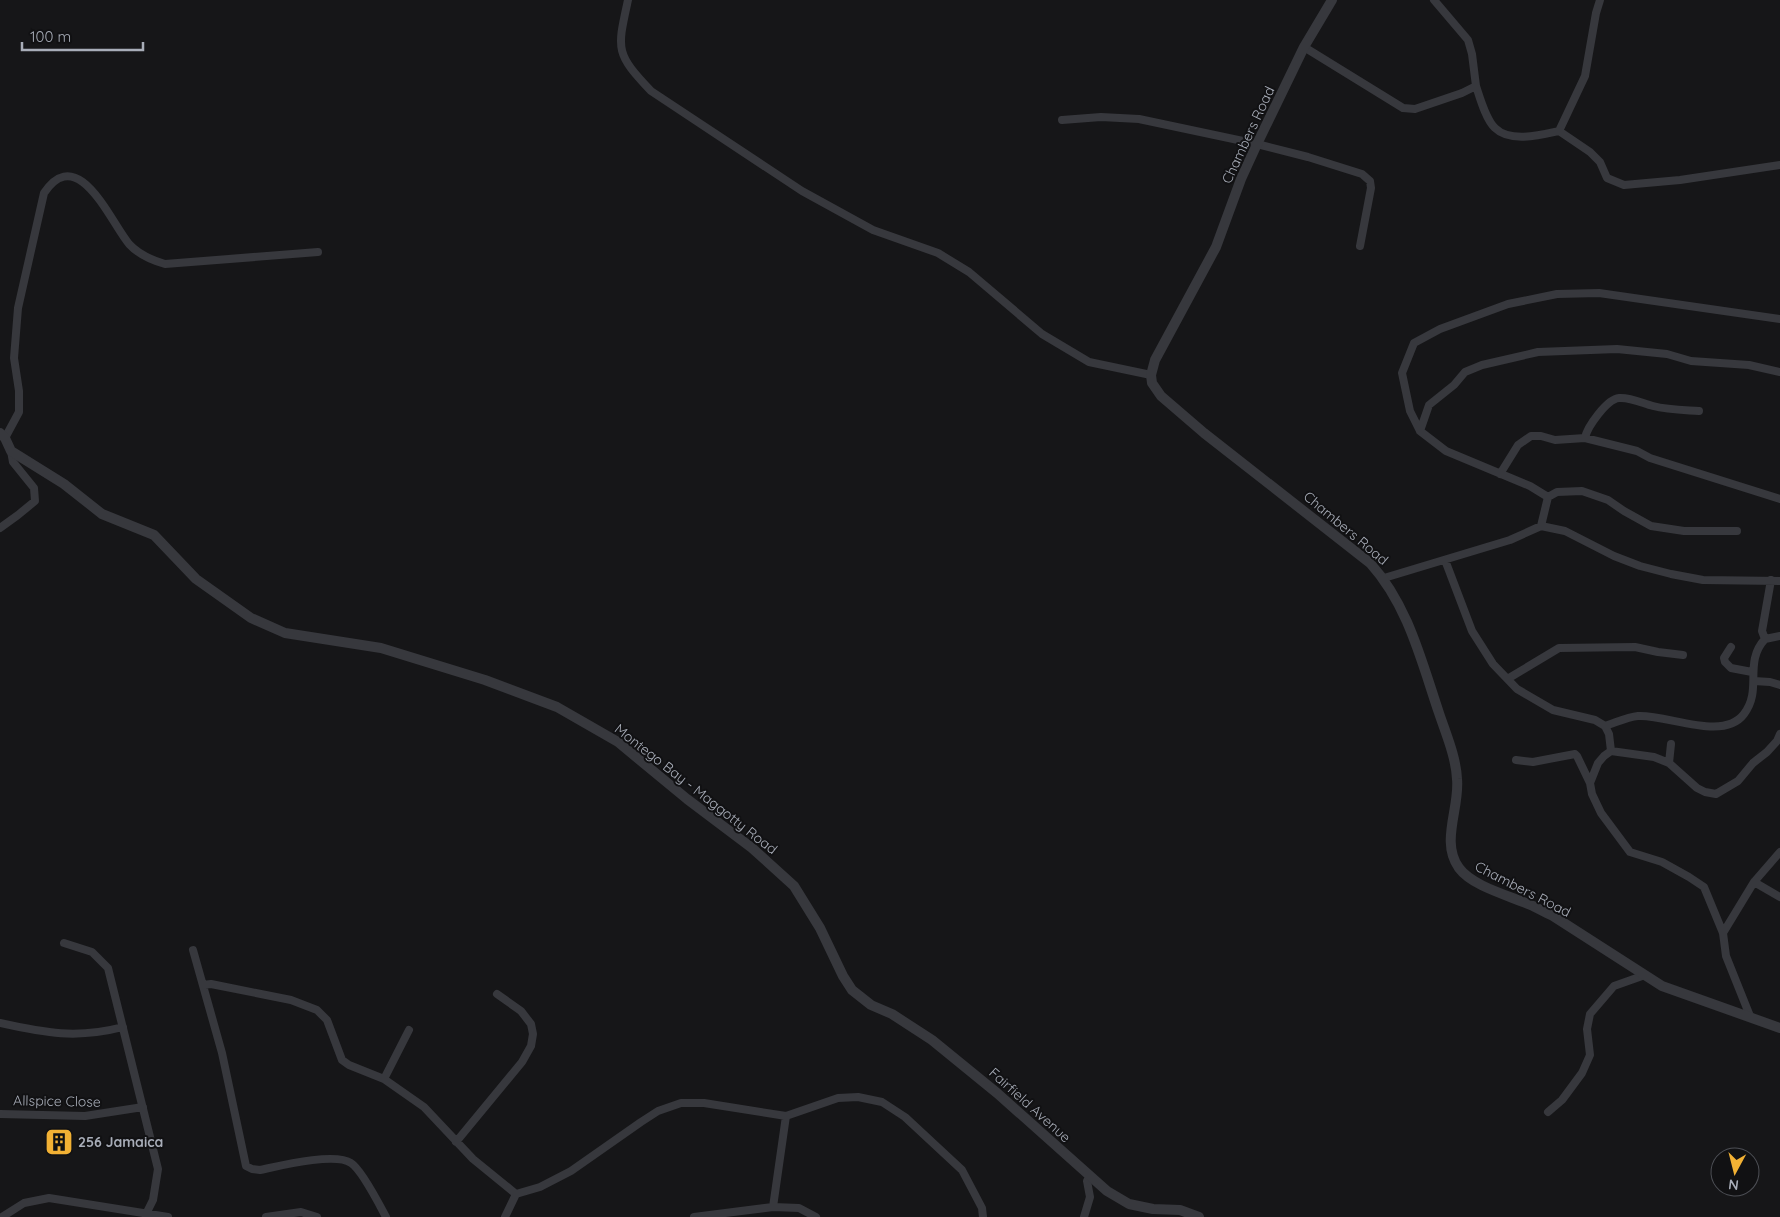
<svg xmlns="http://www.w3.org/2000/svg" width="1780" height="1217" font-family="Quicksand,sans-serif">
<rect width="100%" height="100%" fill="#161618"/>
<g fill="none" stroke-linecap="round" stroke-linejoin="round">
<path stroke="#37383d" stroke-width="8" d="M 628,0 C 617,50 615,53 651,91 L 802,191 L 873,230 L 938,253 L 969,272 L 1042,334 L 1089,362 L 1151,375
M 1304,47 L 1403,108 L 1415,109 L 1462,93 L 1476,86 L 1472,54 L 1468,40 L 1434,0
M 1476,86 C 1480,98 1486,120 1495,128 C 1510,143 1541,135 1559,131 L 1585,76 L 1596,13 L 1600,0
M 1062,120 L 1101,117 L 1139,119 L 1257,144 L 1308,157 L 1362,174 L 1370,181 L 1371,188 L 1360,246
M 1559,131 L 1590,152 L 1600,162 L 1607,178 L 1624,185 L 1680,180 L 1780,165
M 1420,431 L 1429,405 L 1454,385 L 1465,372 L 1482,365 L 1538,352 L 1617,349 L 1667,354 L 1691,361 L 1749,365 L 1780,372
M 5,438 L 19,412 L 19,391 L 14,358 L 18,308 L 44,193 C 78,142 110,221 129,244 C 139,255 151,260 165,264 L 318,252
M 1585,438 C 1587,427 1607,399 1619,398 C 1630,397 1642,403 1653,406 C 1668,410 1684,410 1699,411
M 1500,474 L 1518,445 L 1531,436 L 1541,436 L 1555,440 L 1585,438 L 1637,451 L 1650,458 L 1780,499
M 1548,497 L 1530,486 L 1446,451 L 1420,431 L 1410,411 L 1402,373 L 1414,343 L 1440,329 L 1508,304 L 1557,294 L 1599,293 L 1780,319
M 1541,526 L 1548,497 L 1557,492 L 1582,491 L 1608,500 L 1624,511 L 1651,526 L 1684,531 L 1737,531
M 0,528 L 18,515 L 35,501 L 34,488 L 13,462 L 11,451
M 1445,560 L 1472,631 L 1493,664 L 1517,689 L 1553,710 L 1595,720 L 1605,726 L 1609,734 L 1611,751
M 1384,578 L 1510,540 L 1541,526 L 1565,531 L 1614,556 L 1640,566 L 1671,574 L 1703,580 L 1780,581
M 1765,639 L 1762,631 L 1771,580
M 1731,647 L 1724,658 L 1725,662 L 1731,668 L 1752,672
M 1509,678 L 1559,648 L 1635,647 L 1658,652 L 1683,655
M 1754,681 L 1770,682 L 1780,685
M 1605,726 C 1615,723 1627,717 1638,716 C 1667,714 1723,742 1744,714 C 1763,689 1743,663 1765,639 L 1780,636
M 1516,760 L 1533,762 L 1575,754 L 1577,756 L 1590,783
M 1669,763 L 1671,744
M 1754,882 L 1780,897
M 1723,933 L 1754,882 L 1780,852
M 64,943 L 92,952 L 108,968 L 158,1169 L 153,1200 L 146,1214
M 193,950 L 222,1053 L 246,1166 L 252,1169 L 260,1170 C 279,1166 335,1152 351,1163 C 362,1170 379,1204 386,1217
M 203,985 L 211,984 L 291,1000 L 317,1010 L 327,1020 L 342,1060 L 349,1065 L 384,1079 L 424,1107 L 473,1159 L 516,1194
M 1750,1016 L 1726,956 L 1723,933 L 1704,887 L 1689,877 L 1662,862 L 1630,852 L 1601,813 L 1592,794 L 1590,783 L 1598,763 L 1604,756 L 1611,751 L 1654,757 L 1669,763 L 1697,788 L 1705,792 L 1716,794 L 1738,781 L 1753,763 L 1767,752 L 1777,741 L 1780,734
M 0,1023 C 45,1033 77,1039 123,1027
M 384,1079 L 409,1030
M 1548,1112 L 1562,1100 L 1582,1073 L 1590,1055 L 1587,1029 L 1590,1014 L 1614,986 L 1645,975
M 0,1114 L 85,1116 L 143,1107
M 456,1142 L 522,1062 L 531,1046 L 533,1034 L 531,1024 L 521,1011 L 497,994
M 516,1194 L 540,1187 L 571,1171 L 641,1122 L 658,1111 L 681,1103 L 704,1103 L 786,1116 L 838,1098 L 858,1097 L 882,1102 L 905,1117 L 962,1170 L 982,1208 L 983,1217
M 773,1207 L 786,1116
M 2,1217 L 24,1203 L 49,1198 L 168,1217
M 266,1217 L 301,1212 L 317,1217
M 505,1217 L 516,1194
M 694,1217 L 773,1207 L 799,1208 L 816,1217
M 1084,1217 L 1090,1197 L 1087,1181 L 1090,1177"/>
<path stroke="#37383d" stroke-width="10" d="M 1332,0 L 1304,47 L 1257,144 L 1241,179 L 1216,247 L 1155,360 L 1151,375 L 1152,383 L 1161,396 L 1204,433 L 1370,563 C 1408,605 1421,660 1439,713 C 1446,734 1456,757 1457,779 C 1460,808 1440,842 1459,868 C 1473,887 1511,896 1533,906 C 1539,909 1546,913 1553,916 L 1662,986 L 1780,1028
M 0,433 L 5,438 L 11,451 L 64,484 L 102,514 L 154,535 L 196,579 L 251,618 L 285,633 L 381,648 L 485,680 L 557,707 L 618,742 L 687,799 L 752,848 L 794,886 L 820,928 L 843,976 L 852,990 L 871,1005 L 892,1014 L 932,1040 L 997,1093 L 1107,1191 L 1129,1204 L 1153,1209 L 1180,1210 L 1199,1217"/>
</g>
<defs>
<symbol id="building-square" viewBox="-11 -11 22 22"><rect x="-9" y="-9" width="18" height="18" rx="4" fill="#f2b134" stroke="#111113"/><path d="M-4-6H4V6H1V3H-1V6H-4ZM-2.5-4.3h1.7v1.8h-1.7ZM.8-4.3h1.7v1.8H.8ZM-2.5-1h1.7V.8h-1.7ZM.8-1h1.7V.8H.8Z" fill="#111"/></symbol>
</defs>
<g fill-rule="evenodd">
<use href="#building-square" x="43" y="1126" width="32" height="32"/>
</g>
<g text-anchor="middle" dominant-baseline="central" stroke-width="4" stroke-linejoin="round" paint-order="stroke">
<g font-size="14" fill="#a8adb8" stroke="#111113">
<text transform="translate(1248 135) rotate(-65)">Chambers Road</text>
<text transform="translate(1346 528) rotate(40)">Chambers Road</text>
<text transform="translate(696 789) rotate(38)">Montego Bay - Maggotty Road</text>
<text transform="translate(1523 889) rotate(27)">Chambers Road</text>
<text transform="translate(57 1101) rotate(1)">Allspice Close</text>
<text transform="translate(1030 1105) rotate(42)">Fairfield Avenue</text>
</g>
<g font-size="14" font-weight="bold" fill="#a8adb8" stroke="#111113" text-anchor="start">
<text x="78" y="1142">256 Jamaica</text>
</g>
</g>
<g transform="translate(1735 1172) rotate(187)"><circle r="24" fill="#111113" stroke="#4d4f55"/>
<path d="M0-4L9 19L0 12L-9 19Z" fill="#f2b134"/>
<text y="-8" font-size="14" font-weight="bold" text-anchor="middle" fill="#a8adb8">N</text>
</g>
<path d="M22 42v8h121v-8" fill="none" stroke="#a8adb8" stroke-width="2.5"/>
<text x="30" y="42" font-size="15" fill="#a8adb8" stroke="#111113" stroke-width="4" paint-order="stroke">100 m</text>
</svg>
